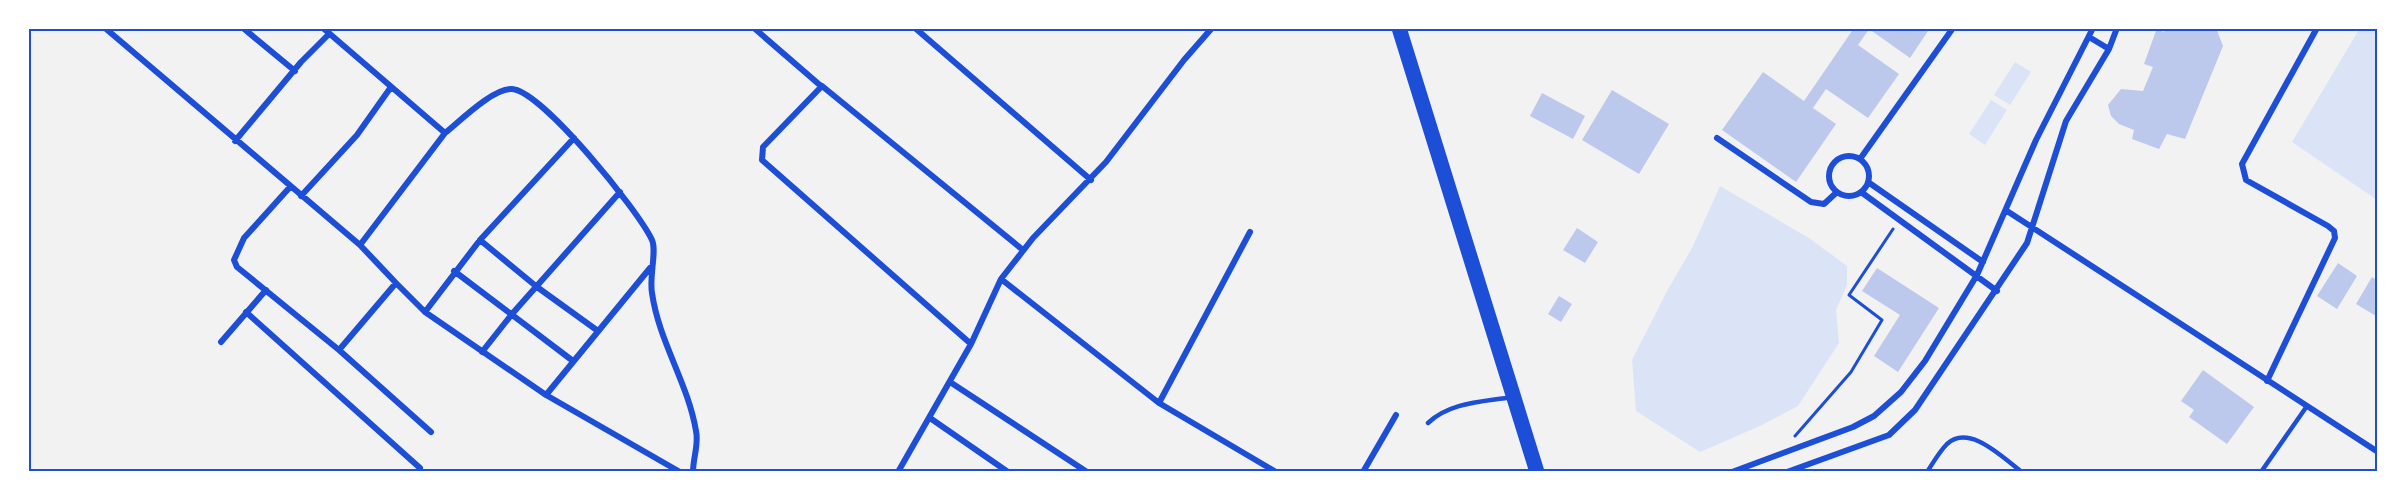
<svg xmlns="http://www.w3.org/2000/svg" width="2406" height="500" font-family="'Golos Text',sans-serif">
<rect width="100%" height="100%" fill="#f2f2f2"/>
<path fill="#dbe4f7" d="M 2360,28 L 2377,29 L 2377,200 L 2292,142 Z
M 2015,62 L 2031,72 L 2010,105 L 1994,95 Z
M 1991,100 L 2007,110 L 1985,145 L 1969,134 Z
M 1720,186 L 1809,238 L 1847,266 L 1847,285 L 1836,310 L 1839,343 L 1798,406 L 1760,426 L 1700,452 L 1636,411 L 1632,360 L 1667,291 L 1692,248 Z"/>
<path fill="#bdc9ec" d="M 1854,28 L 1930,28 L 1910,58 L 1869,29 L 1858,45 L 1899,74 L 1868,118 L 1826,89 L 1813,108 L 1836,124 L 1796,182 L 1722,130 L 1763,72 L 1804,101 Z
M 2157,28 L 2163,32 L 2172,28 L 2216,28 L 2223,46 L 2185,139 L 2167,134 L 2159,149 L 2132,139 L 2134,130 L 2119,124 L 2111,116 L 2108,105 L 2121,89 L 2143,91 L 2153,67 L 2144,64 Z
M 1612,90 L 1669,124 L 1639,174 L 1582,140 Z
M 1542,93 L 1585,116 L 1573,139 L 1530,116 Z
M 1577,228 L 1598,242 L 1585,263 L 1563,250 Z
M 2338,263 L 2357,276 L 2337,309 L 2317,296 Z
M 1877,268 L 1939,308 L 1898,372 L 1874,356 L 1900,315 L 1862,291 Z
M 2372,277 L 2378,281 L 2376,316 L 2356,304 Z
M 1559,296 L 1572,304 L 1561,322 L 1548,314 Z
M 2203,370 L 2254,407 L 2227,444 L 2189,417 L 2194,410 L 2181,401 Z"/>
<g fill="none" stroke-linecap="round" stroke-linejoin="round">
<path stroke="#1d4ed8" stroke-width="3" d="M 1795,436 L 1851,372 L 1882,320 L 1849,295 L 1893,229"/>
<path stroke="#1d4ed8" stroke-width="4.5" d="M 1428,423 C 1450,402 1483,402 1512,397
M 1927,472 C 1933,463 1939,452 1947,444 C 1969,423 2003,458 2022,472
M 2261,472 L 2307,406"/>
<path stroke="#1d4ed8" stroke-width="6" d="M 105,28 L 360,245 L 445,133 L 323,28
M 243,28 L 295,71
M 754,28 L 821,86
M 915,28 L 1091,180
M 2089,37 L 2109,49
M 445,133 C 460,121 493,88 512,89 C 542,91 638,210 652,240 C 657,251 649,277 652,293 C 659,342 688,383 696,431 C 699,444 693,458 693,472
M 1717,138 L 1811,202 L 1824,204 L 1837,192
M 235,141 L 301,62 L 329,34
M1829 176a20 20 0 1 1 40 0a20 20 0 1 1-40 0Z
M 1860,159 L 1953,28
M 1868,182 L 1983,262
M 290,187 L 244,238 L 234,260 L 237,267 L 339,350 L 431,432
M 1861,192 L 1997,291
M 301,196 L 357,135 L 391,87
M 2007,211 L 2378,452
M 480,240 L 537,287 L 598,331
M 454,271 L 573,361
M 1001,279 L 1159,403 L 1276,472
M 396,283 L 425,312 L 546,395 L 650,268
M 246,312 L 420,468
M 425,312 L 480,240 L 574,138
M 221,342 L 266,290
M 971,344 L 762,160 L 763,147 L 822,86 L 1023,250
M 339,350 L 396,283 L 360,245
M 482,352 L 512,314 L 620,192
M 2267,381 L 2335,238 L 2334,231 L 2328,226 L 2246,180 L 2242,164 L 2317,28
M 950,382 L 1087,472
M 546,395 L 680,472
M 1159,403 L 1250,232
M 930,418 L 1008,472
M 898,472 L 971,344 L 1001,279 L 1033,238 L 1106,162 L 1184,60 L 1212,28
M 1363,472 L 1396,415
M 1732,472 L 1853,427 L 1874,416 L 1901,392 L 1925,361 L 1977,275 L 2036,140 L 2093,28
M 1787,472 L 1889,435 L 1915,410 L 2027,243 L 2066,121 L 2109,49 L 2117,28"/>
<path stroke="#1d4ed8" stroke-width="15" d="M 1399,28 L 1537,472"/>
</g>
<rect width="2406" height="500" fill="none" stroke="#ffffff" stroke-width="60"/>
<rect x="30" y="30" width="2346" height="440" fill="none" stroke="#1d4ed8" stroke-width="2"/>
</svg>
